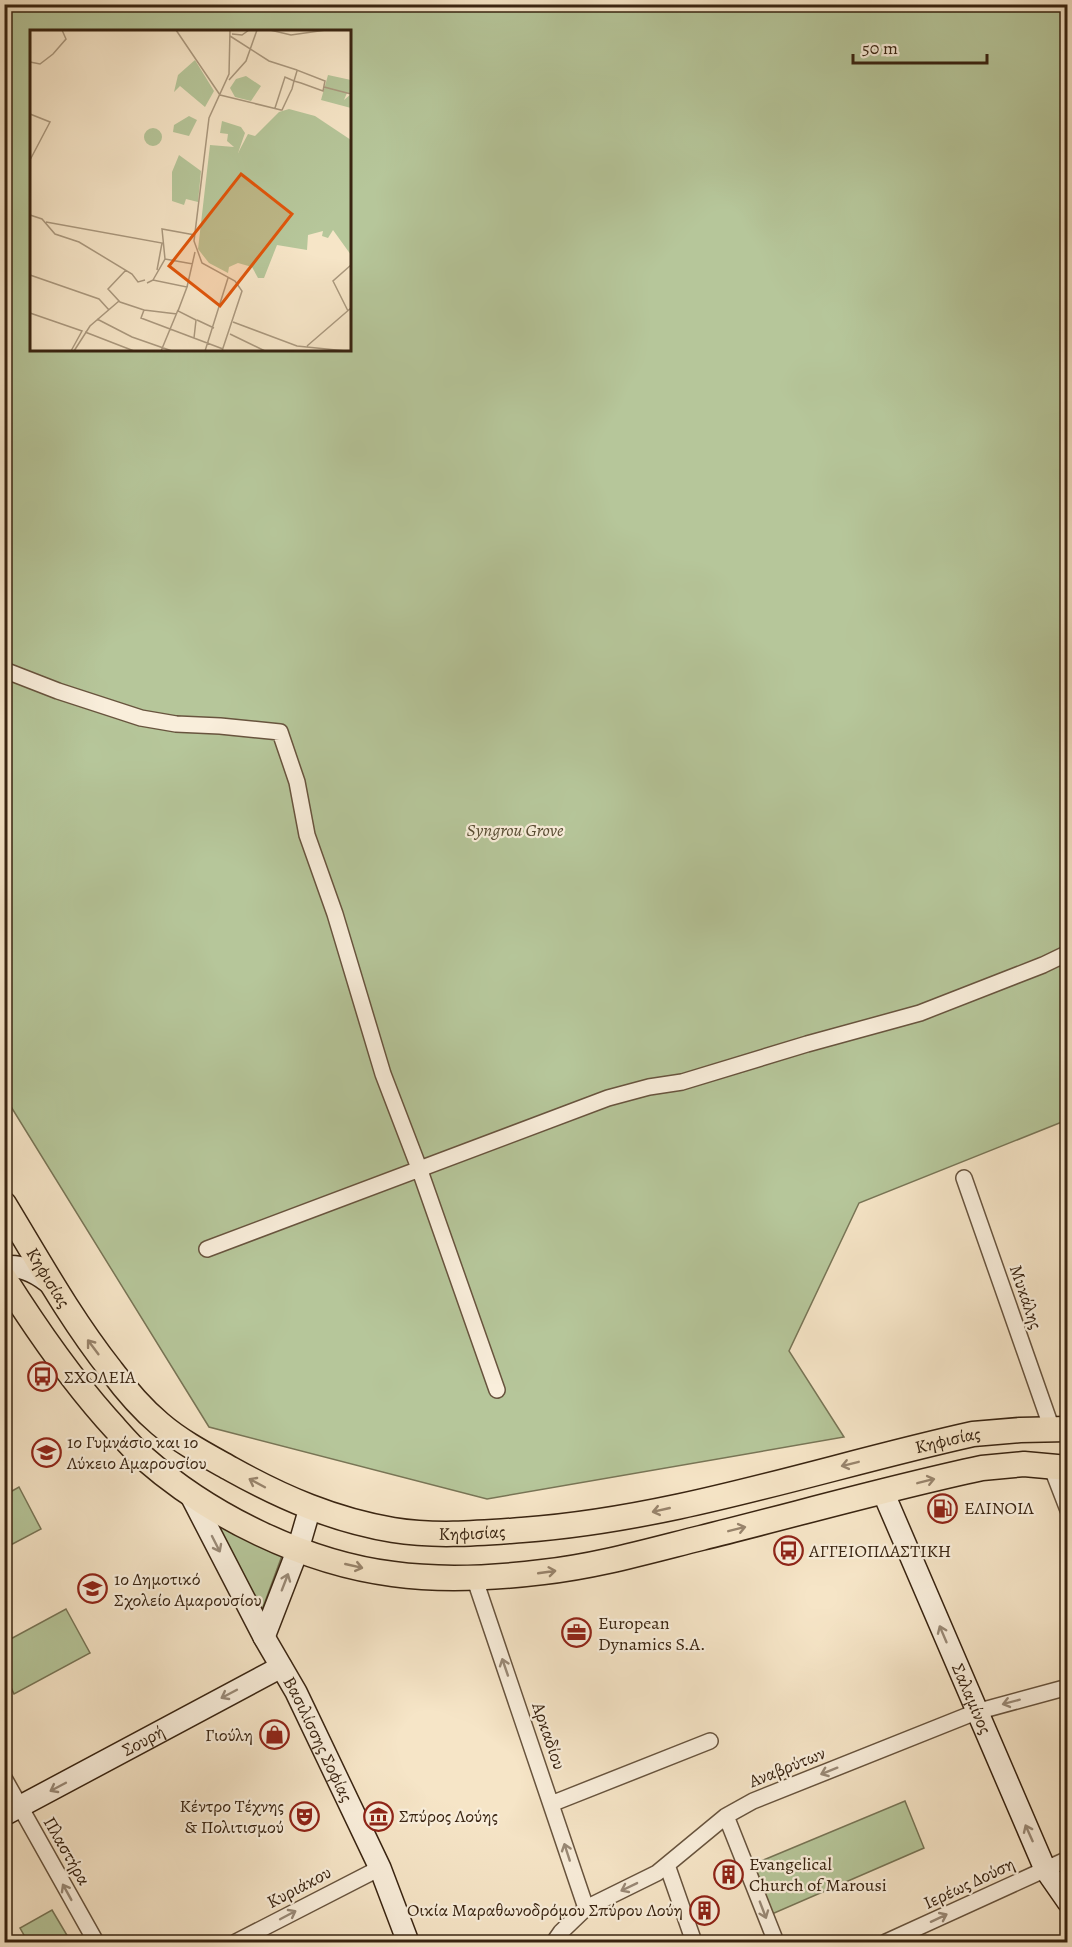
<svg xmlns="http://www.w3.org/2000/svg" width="1072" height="1947" font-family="Alegreya,serif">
<rect width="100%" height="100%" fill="#f6e5c7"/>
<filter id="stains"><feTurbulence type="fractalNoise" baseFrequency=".00333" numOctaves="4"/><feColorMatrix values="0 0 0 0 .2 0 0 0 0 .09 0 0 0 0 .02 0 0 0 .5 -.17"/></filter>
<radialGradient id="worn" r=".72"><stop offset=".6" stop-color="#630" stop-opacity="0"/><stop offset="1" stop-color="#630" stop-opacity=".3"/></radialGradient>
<path fill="#b6c69a" stroke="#787556" stroke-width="1.5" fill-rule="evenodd" d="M 5,5 L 1067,5 L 1067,1120 L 859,1203 L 789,1351 L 844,1437 L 487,1499 L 209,1427 L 5,1097 ZM 32,32 L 350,32 L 350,350 L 32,350 Z
M 19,1487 L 41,1529 L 5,1548 L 5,1495 Z
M 213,1519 L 283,1553 L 262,1610 Z
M 66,1609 L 90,1653 L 14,1694 L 5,1674 L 5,1642 Z
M 905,1801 L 924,1848 L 772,1914 L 754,1864 Z
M 52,1910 L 71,1942 L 28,1942 L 20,1928 Z"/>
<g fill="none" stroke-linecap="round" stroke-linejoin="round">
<defs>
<path id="street" d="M 4,670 L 58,691 L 141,718 L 176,724 L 220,726 L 280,732 L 297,782 L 307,835 L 335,914 L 383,1074 L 419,1168 L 497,1390
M 964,1178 L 1052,1429
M 207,1249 L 608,1098 L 649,1087 L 682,1082 L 807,1044 L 920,1013 L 1043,965 L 1068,953
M 1051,1466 L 1068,1510
M 474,1577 L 586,1908
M 4,1778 L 96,1942
M 551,1804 L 710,1741
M 726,1816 L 776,1942
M 667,1865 L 694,1942
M 236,1942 L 380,1868
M 554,1942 L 561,1932 L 586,1908 L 657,1873 L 726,1816 L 753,1801 L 976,1712 L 1068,1687
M 886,1942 L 1068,1859"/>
<g id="secondary">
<path d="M 4,1267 C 22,1264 39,1274 52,1285"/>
<path id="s1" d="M 189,1492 L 264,1637 L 296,1692 L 380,1868 L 408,1942"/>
<path id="s2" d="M 883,1492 L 1045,1869 L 1068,1902"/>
<path d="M 264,1637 L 298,1549 L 310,1508"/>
<path id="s3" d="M 4,1815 L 281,1667"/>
</g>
<g id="primary">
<path id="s4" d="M 4,1204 C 38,1260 70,1318 111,1370 C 125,1389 141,1408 160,1424 C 181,1442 206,1455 231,1469 C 283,1498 334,1520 393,1530 C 436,1537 480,1533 522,1530 C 675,1519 824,1467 973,1434 L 1020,1430 L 1068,1429"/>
<path d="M 4,1278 C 35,1327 67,1374 106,1418 C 118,1431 130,1446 144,1458 C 210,1516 305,1563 393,1574 C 443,1581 494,1578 543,1572 C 597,1566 649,1551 701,1538 C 794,1515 888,1488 982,1468 L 1024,1464 L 1068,1468"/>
</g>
</defs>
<use href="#street" stroke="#68543e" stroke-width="18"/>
<use href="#secondary" stroke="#392411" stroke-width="24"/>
<use href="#primary" stroke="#392411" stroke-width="27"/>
<use href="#street" stroke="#f9eedb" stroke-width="15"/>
<use href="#secondary" stroke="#f9eedb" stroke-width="21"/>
<use href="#primary" stroke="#f6e5c7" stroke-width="24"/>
</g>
<defs><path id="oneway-shaft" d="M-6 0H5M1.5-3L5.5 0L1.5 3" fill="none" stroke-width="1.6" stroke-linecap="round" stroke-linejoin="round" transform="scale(1.5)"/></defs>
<g stroke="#98846c">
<use href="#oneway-shaft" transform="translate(93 1347) rotate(-127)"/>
<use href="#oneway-shaft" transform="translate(850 1464) rotate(166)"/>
<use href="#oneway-shaft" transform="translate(926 1481) rotate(-14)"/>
<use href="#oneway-shaft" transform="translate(257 1483) rotate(-152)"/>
<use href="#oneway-shaft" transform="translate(661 1510) rotate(167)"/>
<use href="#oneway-shaft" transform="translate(737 1529) rotate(-14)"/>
<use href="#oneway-shaft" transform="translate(354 1566) rotate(13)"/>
<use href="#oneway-shaft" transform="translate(547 1572) rotate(-8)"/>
</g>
<g stroke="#998976">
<use href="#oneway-shaft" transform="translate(216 1544) rotate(63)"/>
<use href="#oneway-shaft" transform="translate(285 1582) rotate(-69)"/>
<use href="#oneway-shaft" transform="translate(943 1634) rotate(-113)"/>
<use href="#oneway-shaft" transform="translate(505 1667) rotate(-109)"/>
<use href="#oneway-shaft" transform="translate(229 1694) rotate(152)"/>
<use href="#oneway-shaft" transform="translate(1011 1702) rotate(165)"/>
<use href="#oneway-shaft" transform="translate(829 1771) rotate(158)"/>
<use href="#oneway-shaft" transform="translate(58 1787) rotate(152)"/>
<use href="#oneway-shaft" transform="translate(1029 1833) rotate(-114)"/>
<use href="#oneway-shaft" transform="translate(567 1852) rotate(-108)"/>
<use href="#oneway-shaft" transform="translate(629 1887) rotate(154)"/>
<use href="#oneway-shaft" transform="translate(67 1892) rotate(-119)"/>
<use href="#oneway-shaft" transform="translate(763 1910) rotate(69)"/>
<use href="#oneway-shaft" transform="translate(288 1915) rotate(-28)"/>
<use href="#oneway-shaft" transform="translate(939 1918) rotate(-25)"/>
</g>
<defs>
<symbol id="bus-ring" viewBox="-11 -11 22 22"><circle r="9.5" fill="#f9eedb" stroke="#8f2418" stroke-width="1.5"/><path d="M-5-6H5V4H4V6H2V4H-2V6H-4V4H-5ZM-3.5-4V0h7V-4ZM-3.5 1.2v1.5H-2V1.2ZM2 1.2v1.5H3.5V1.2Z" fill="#8f2418"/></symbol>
<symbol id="school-ring" viewBox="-11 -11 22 22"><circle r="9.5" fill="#f9eedb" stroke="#8f2418" stroke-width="1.5"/><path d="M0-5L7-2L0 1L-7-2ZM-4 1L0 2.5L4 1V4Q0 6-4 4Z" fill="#8f2418"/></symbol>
<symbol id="fuel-ring" viewBox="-11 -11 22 22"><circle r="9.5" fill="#f9eedb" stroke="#8f2418" stroke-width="1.5"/><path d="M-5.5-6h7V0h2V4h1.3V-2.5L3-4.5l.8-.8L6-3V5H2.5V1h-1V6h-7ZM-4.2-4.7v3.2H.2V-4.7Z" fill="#8f2418"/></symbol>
<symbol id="office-ring" viewBox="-11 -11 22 22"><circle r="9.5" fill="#f9eedb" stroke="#8f2418" stroke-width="1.5"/><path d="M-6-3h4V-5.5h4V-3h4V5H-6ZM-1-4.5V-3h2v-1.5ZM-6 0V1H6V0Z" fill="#8f2418"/></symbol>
<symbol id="shop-ring" viewBox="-11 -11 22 22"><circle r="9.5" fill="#f9eedb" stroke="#8f2418" stroke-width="1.5"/><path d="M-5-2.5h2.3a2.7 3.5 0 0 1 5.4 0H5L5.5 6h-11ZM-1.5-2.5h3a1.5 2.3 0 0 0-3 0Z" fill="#8f2418"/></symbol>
<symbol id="theatre-ring" viewBox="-11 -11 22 22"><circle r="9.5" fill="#f9eedb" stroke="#8f2418" stroke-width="1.5"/><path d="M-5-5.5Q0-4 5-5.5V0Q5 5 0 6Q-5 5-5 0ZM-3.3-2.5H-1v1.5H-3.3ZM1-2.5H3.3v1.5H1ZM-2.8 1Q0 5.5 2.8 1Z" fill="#8f2418"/></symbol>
<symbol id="museum-ring" viewBox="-11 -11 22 22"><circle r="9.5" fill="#f9eedb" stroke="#8f2418" stroke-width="1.5"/><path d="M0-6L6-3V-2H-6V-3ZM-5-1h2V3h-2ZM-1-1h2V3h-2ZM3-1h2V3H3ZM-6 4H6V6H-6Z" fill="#8f2418"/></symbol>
<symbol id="building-ring" viewBox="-11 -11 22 22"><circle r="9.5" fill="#f9eedb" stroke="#8f2418" stroke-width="1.5"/><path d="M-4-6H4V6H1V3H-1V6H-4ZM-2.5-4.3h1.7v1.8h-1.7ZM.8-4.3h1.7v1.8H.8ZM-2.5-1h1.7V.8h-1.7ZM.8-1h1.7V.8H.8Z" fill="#8f2418"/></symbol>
</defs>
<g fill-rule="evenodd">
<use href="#bus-ring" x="26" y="1360" width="33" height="33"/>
<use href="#school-ring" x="30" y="1436" width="33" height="33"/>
<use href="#fuel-ring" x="926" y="1492" width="33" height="33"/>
<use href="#bus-ring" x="772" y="1534" width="33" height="33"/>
<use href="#school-ring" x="76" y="1572" width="33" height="33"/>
<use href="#office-ring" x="560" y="1616" width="33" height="33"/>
<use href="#shop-ring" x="258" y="1718" width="33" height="33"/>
<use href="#theatre-ring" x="288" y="1800" width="33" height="33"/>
<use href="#museum-ring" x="362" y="1800" width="33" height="33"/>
<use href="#building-ring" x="712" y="1858" width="33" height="33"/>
<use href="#building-ring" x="688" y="1894" width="33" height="33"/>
</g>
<g text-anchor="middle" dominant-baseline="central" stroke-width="4.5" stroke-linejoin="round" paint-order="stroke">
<g font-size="18" font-style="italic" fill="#584c33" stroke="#f9eedb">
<text x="515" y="830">Syngrou Grove</text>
</g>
<g font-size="18" fill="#392411" stroke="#f9eedb">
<text stroke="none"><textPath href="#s4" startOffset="86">Κηφισίας</textPath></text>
<text transform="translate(1026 1297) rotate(71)">Μυκάλης</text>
<text stroke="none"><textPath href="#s4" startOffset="1094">Κηφισίας</textPath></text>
<text stroke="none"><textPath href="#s4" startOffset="608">Κηφισίας</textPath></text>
<text stroke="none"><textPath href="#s2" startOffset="225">Σαλαμίνος</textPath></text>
<text transform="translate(549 1736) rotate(71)">Αρκαδίου</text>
<text stroke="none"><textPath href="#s1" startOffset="279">Βασιλίσσης Σοφίας</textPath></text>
<text stroke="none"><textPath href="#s3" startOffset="158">Σουρή</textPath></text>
<text transform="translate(787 1767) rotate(-22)">Αναβρύτων</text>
<text transform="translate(67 1851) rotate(60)">Πλαστήρα</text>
<text transform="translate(969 1883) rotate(-25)">Ιερέως Δούση</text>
<text transform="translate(299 1887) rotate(-28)">Κυριάκου</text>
</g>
<g font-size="18" fill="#392411" stroke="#f9eedb" text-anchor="start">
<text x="64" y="1377">ΣΧΟΛΕΙΑ</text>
<text x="67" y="1442">1ο Γυμνάσιο και 1ο<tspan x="67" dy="21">Λύκειο Αμαρουσίου</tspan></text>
<text x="964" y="1508">ΕΛΙΝΟΙΛ</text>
<text x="809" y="1551">ΑΓΓΕΙΟΠΛΑΣΤΙΚΗ</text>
<text x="114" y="1579">1ο Δημοτικό<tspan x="114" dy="21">Σχολείο Αμαρουσίου</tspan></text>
<text x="598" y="1623">European<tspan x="598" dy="21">Dynamics S.A.</tspan></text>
<text x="253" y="1735" text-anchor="end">Γιούλη</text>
<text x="284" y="1806" text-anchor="end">Κέντρο Τέχνης<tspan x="284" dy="21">&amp; Πολιτισμού</tspan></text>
<text x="399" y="1816">Σπύρος Λούης</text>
<text x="749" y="1864">Evangelical<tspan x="749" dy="21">Church of Marousi</tspan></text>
<text x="683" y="1910" text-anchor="end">Οικία Μαραθωνοδρόμου Σπύρου Λούη</text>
</g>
</g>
<g transform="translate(30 30)">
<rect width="321" height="321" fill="#f6e5c7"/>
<path d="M 165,30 L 184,61 L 175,77 L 150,56 L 144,62 L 148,45 ZM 298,45 L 321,50 L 321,63 L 317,63 L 314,70 L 321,64 L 321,78 L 291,70 ZM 216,46 L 231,56 L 221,71 L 205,67 L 200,58 L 206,49 ZM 259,79 L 285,86 L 321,110 L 321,225 L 303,200 L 298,208 L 292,206 L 293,201 L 278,205 L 277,220 L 247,215 L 234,248 L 228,248 L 222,237 L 208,233 L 199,237 L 198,243 L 179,233 L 168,219 L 180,115 L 204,117 L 197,111 L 198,104 L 190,103 L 192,91 L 211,97 L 215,103 L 208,123 L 218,104 L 225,106 L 249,82 ZM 159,86 L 167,90 L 159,106 L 143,102 L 144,95 ZM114 107a9 9 0 1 1 18 0a9 9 0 1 1-18 0ZM 149,125 L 171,141 L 168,172 L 156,169 L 154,175 L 142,171 L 142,142 Z" fill="#b6c69a"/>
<path fill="none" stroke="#aa987e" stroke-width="1.5" d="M 146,0 L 190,65M 240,0 L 261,5 L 296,0M 202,4 L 212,5 L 219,0M 200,6 L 239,31 L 267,40M 0,32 L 10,34 L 23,24 L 36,9 L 32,0M 199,50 L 216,31 L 227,0M 294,57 L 321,64M 190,65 L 251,80 L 252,80 L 260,63 L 262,59 L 264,51 L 267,41 L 267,40 L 295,51 L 293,61 L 271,53 L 264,51 L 255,47 L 245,78M 0,84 L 20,92 L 0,130M 0,185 L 12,189 L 25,204 L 49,212 L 102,244 L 108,252 L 115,250M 16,192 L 132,213 L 127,240M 135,229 L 163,234M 96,240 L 78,259 L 90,272 L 114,280 L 111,288 L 193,319M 0,245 L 69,269 L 79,280M 123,250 L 135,229 L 132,199 L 165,205M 117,253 L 123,250 L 157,257 L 148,281 L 166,290 L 164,308M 157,257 L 165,222M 114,280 L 147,284M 318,281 L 303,251 L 321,235M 0,283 L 52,301 L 41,321M 67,289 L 102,307 L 142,321M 167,290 L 184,298M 203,292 L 267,316 L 316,321M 55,302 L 104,321M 200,304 L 235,321M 277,316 L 321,278M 44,321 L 60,296 L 89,271M 131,321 L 148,280M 175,321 L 198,248M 192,321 L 212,261 L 205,251 L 172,233 L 164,211 L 179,88 L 199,44 L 200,0"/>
<path fill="#df560c" fill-opacity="0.15" stroke="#df560c" stroke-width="3" d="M 211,144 L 262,184 L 190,276 L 139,236 Z"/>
<rect width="321" height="321" fill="none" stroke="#392411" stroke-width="3"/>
</g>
<rect width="1072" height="1947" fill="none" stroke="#f6e5c7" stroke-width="24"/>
<rect x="6" y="6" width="1060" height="1935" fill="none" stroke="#392411" stroke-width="3"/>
<rect x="12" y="12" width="1048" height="1923" fill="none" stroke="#392411" stroke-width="1.5"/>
<path d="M853 54v9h134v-9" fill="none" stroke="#392411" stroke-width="3"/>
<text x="862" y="54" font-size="18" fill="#392411" stroke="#f9eedb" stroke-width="4.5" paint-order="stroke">50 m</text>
<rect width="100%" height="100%" filter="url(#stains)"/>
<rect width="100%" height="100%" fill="url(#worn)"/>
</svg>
